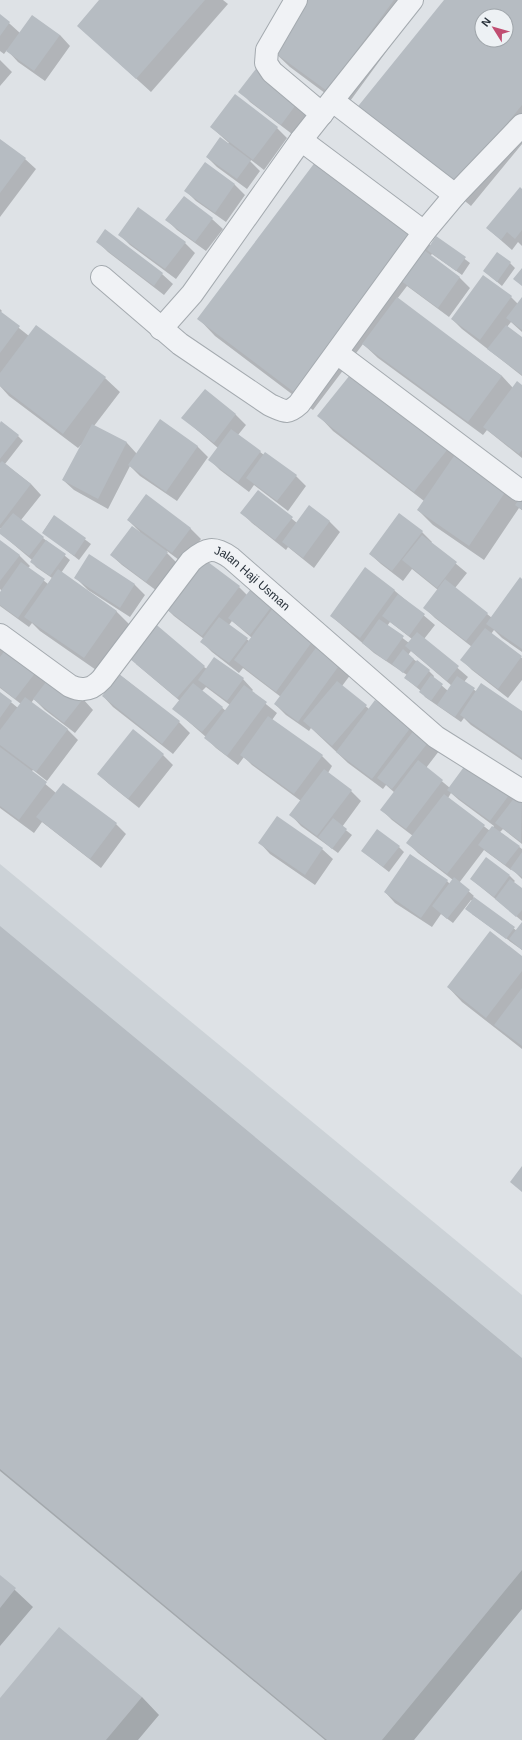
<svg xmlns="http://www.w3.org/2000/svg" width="522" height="1740" font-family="Helvetica,sans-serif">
<rect width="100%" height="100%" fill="#dee2e6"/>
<path fill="#ccd2d7" d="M 0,864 L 522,1295 L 522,1740 L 0,1740 Z"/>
<path fill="#0003" fill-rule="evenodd" d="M 101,0 L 223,0 L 228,4 L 151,92 L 78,26 Z
M 309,0 L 424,0 L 345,108 L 290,67 L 272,50 Z
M 446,0 L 522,0 L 522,144 L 471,206 L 374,127 ZM 482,16 L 506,16 L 506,40 L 482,40 Z
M 0,15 L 20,33 L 60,35 L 70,46 L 45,81 L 18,62 L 7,50 L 4,54 L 0,51 Z
M 0,60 L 12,72 L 0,86 Z
M 240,91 L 311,109 L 292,134 L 250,102 Z
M 211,127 L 277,128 L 287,138 L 264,170 L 251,160 L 250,161 L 260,171 L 247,189 L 217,167 L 207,157 L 229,143 Z
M 0,140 L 25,159 L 36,169 L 0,217 Z
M 205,163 L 235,185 L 245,195 L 226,222 L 196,201 L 186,191 Z
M 522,190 L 522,246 L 518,242 L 512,250 L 487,228 Z
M 184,197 L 212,219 L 223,229 L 206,251 L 177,230 L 167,220 Z
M 417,232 L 431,246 L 437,238 L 470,263 L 462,275 L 432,254 L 430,256 L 460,278 L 470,288 L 449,317 L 407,286 L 397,299 L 502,376 L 513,388 L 522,386 L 522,458 L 487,430 L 483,435 L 378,358 L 363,344 L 313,410 L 215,336 L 198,318 Z
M 120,235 L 185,243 L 195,253 L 176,279 L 130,245 Z
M 97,241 L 162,274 L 173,284 L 164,295 L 108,252 Z
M 510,263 L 515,268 L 502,286 L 484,271 Z
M 511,297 L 518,304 L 522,299 L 522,332 L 511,322 L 507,327 L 522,338 L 522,376 L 462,329 L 452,319 Z
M 0,309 L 2,311 L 0,313 L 29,336 L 105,378 L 120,392 L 94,426 L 127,443 L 137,454 L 197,446 L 208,457 L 177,501 L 140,476 L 130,466 L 108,509 L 74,490 L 63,480 L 83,443 L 78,448 L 9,396 L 0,386 Z
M 354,371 L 522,498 L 522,510 L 519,508 L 484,560 L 433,525 L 418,510 L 424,501 L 333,431 L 319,416 Z
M 205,390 L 236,415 L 246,425 L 238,435 L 264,455 L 296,476 L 306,486 L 288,511 L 254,485 L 249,492 L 220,470 L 210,460 L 218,448 L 183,418 Z
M 0,425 L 18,436 L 23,441 L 5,464 L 31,484 L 41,495 L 21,520 L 70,560 L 61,573 L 116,611 L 131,626 L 99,672 L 40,631 L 32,623 L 29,627 L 0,606 L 0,594 L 2,591 L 0,589 L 0,541 L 19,555 L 30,566 L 28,568 L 48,584 L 52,578 L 36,567 L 31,561 L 32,560 L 0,533 L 1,529 L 0,528 Z
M 258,491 L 297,523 L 310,507 L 330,522 L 340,532 L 314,568 L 288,547 L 286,550 L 252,523 L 242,513 Z
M 54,516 L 91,544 L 79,560 L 43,532 Z
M 128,520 L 190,528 L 201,539 L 183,563 L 167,551 L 166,552 L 177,563 L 157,591 L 122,565 L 111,555 L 140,532 Z
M 422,532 L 432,542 L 431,543 L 467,573 L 455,588 L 492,618 L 522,580 L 522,652 L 502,638 L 494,630 L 491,634 L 522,658 L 522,680 L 508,698 L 472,670 L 462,660 L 472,647 L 435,618 L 425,608 L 438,590 L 412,569 L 403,581 L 381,564 L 370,554 Z
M 90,556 L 135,585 L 145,595 L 130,617 L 88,590 L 75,577 Z
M 365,569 L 395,591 L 435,625 L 424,639 L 468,677 L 464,682 L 477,692 L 522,712 L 522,760 L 471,725 L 464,718 L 461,722 L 425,697 L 421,691 L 405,678 L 407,675 L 374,653 L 331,616 ZM 390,622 L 412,639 L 409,643 L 387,626 ZM 411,651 L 452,686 L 448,691 L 433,678 L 434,676 L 429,671 L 408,655 Z
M 254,586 L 351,674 L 342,686 L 369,709 L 375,702 L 439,751 L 426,768 L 450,788 L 522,797 L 522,844 L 503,829 L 500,832 L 522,849 L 522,879 L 512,869 L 511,870 L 484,850 L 459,883 L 474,896 L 473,897 L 517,931 L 522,924 L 522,950 L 472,914 L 473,901 L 471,900 L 453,923 L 441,914 L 432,927 L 395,903 L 385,892 L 447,881 L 450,884 L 453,880 L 418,853 L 408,843 L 413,836 L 392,820 L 382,810 L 395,793 L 386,785 L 383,789 L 348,763 L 311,728 L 309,731 L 286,715 L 275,704 L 281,697 L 243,668 L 239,673 L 212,652 L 202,642 L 204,639 L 174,616 L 163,605 L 239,587 L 247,595 ZM 232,621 L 252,638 L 249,641 L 229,625 ZM 451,793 L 459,800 L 494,826 L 490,831 L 448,798 Z
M 0,646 L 36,673 L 46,683 L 83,699 L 93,710 L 75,733 L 45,710 L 34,699 L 31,703 L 65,727 L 78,740 L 47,781 L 33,770 L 31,772 L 56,793 L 116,824 L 126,834 L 101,868 L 42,822 L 34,833 L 0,808 L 0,693 L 18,708 L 21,704 L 0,688 Z
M 136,664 L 204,667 L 207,669 L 243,679 L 253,690 L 251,692 L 277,713 L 272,720 L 322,756 L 332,766 L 328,773 L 351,791 L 361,801 L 342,827 L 352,835 L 338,853 L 301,826 L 291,815 L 301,801 L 252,765 L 244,757 L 238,765 L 216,748 L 206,738 L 206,737 L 174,709 L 180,701 ZM 206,687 L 230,705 L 226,711 L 202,691 Z
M 120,675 L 179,722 L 190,733 L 173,754 L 113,707 L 103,696 Z
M 163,755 L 173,765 L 139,808 L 109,784 L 98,774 Z
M 277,818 L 322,849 L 333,859 L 315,885 L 270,854 L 260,843 Z
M 399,847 L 404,852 L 389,872 L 362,851 Z
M 510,876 L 515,881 L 513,883 L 522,890 L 522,921 L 471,879 Z
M 0,927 L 522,1359 L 522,1609 L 414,1740 L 325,1740 L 0,1471 Z
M 522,957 L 522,1049 L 462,1002 L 448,987 Z
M 0,1576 L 33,1607 L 0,1646 Z
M 142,1697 L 159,1715 L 138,1740 L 0,1740 L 0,1700 Z"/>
<path fill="#b6bcc2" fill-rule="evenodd" d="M 99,0 L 205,0 L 136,79 L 77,26 Z
M 307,0 L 394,0 L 327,91 L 271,50 Z
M 444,0 L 522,0 L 522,105 L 453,190 L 355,110 ZM 482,16 L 506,16 L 506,40 L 482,40 Z
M 0,14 L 10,22 L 0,36 Z
M 32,15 L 60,35 L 34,71 L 6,51 Z
M 259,65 L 301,98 L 281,125 L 238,92 Z
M 235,94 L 278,127 L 253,160 L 210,127 Z
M 220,137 L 251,160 L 237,179 L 206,157 Z
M 0,139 L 26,158 L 0,193 Z
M 319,157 L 418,232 L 295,393 L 197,319 Z
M 205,162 L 235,184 L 215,213 L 184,191 Z
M 520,187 L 522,189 L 522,230 L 515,239 L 507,232 L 501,240 L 486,228 Z
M 184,196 L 213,218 L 195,242 L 165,220 Z
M 138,207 L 186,242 L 165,269 L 118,235 Z
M 105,229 L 163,273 L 154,286 L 96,242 Z
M 436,236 L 466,257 L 456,271 L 427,250 Z
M 420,247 L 460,277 L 438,308 L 397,278 Z
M 497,252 L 511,262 L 497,282 L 483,271 Z
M 522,268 L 522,286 L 513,279 Z
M 483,275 L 512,296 L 480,340 L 451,319 Z
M 397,297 L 502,376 L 468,422 L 362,344 Z
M 522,297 L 522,330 L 506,318 Z
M 0,311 L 20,326 L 0,353 Z
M 36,325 L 106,377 L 63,434 L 0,386 L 0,373 Z
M 506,325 L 522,337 L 522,375 L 487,349 Z
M 354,370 L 451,445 L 414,492 L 317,416 Z
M 517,381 L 522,385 L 522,450 L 519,454 L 483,427 Z
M 205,389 L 236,414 L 214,443 L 181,418 Z
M 160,419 L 198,446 L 166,492 L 128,465 Z
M 1,421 L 19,435 L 0,459 L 0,423 Z
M 92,424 L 127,442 L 98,499 L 62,480 Z
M 231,429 L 261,451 L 238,482 L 208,460 Z
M 265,452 L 297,475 L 277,501 L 246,478 Z
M 456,453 L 508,488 L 469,546 L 417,510 Z
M 2,461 L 31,484 L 0,525 L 0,463 Z
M 258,490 L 293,517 L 275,540 L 240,513 Z
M 146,494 L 191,528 L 172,553 L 127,520 Z
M 522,496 L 522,510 L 515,505 Z
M 309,505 L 330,521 L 303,558 L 282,542 Z
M 13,513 L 44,537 L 29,556 L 0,534 L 0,529 Z
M 399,513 L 423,531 L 392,571 L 369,554 Z
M 54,515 L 86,538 L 74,556 L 42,533 Z
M 132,526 L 168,552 L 146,582 L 110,555 Z
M 422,535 L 457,562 L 437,588 L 402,560 Z
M 0,540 L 20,555 L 0,581 Z
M 46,540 L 66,554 L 50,576 L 30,562 Z
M 89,554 L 135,584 L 120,608 L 74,578 Z
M 200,556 L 240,586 L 202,636 L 162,606 Z
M 21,562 L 45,579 L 18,618 L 0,605 L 0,592 Z
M 365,567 L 395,590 L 360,638 L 330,616 Z
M 58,569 L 117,611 L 84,658 L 24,617 Z
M 520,577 L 522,579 L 522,649 L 486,624 Z
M 445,579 L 488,613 L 466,641 L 423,608 Z
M 254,585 L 275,602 L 250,635 L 228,618 Z
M 398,594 L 425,614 L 409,636 L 382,616 Z
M 273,608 L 314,639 L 276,692 L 234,660 Z
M 219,617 L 248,638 L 229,663 L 200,642 Z
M 379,619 L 404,636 L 386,661 L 362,643 Z
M 152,621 L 205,666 L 177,698 L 124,654 Z
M 485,628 L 522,656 L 498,689 L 460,660 Z
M 417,632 L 459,666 L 447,681 L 405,646 Z
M 318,645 L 341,663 L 298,722 L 274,704 Z
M 6,649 L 36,672 L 15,699 L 0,687 L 0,657 Z
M 403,649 L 414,659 L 403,673 L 392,664 Z
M 214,657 L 244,678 L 227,701 L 198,680 Z
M 417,660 L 430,670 L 417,687 L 404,678 Z
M 52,674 L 83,699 L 64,723 L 33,699 Z
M 119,674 L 180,721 L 162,744 L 102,696 Z
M 431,675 L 443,684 L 431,701 L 419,692 Z
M 457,676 L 475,688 L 455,717 L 437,705 Z
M 337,681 L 367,705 L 332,746 L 303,721 Z
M 193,683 L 223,707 L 202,732 L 172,709 Z
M 481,683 L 522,711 L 522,758 L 460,715 Z
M 244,685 L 267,702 L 227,756 L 204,738 Z
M 0,692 L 12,701 L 0,718 Z
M 25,697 L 68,729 L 36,772 L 0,745 L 0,730 Z
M 375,700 L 411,727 L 372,779 L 336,752 Z
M 268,716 L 323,755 L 294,794 L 240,755 Z
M 133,729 L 164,754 L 128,799 L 97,774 Z
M 415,729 L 430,740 L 392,789 L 377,778 Z
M 0,747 L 47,782 L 19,820 L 0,806 Z
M 418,760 L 443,780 L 406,829 L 380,810 Z
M 469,760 L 512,791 L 490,821 L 447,790 Z
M 324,769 L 352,790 L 317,836 L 289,815 Z
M 63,783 L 117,823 L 90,859 L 36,817 Z
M 518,793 L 522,796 L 521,842 L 495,823 Z
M 444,794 L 485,825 L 447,874 L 406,843 Z
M 277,816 L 323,848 L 305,875 L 258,843 Z
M 333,818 L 347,829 L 332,849 L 318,837 Z
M 492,826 L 520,846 L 505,865 L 478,845 Z
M 377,829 L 400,846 L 383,867 L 361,851 Z
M 522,852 L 522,877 L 510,869 Z
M 410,854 L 448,880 L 421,918 L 384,892 Z
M 486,857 L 510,875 L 494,897 L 470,879 Z
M 454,877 L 470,890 L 447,919 L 432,906 Z
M 510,879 L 522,888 L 522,910 L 516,917 L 495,899 Z
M 474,897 L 515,927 L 506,939 L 465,909 Z
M 522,922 L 522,950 L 509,939 Z
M 0,926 L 522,1358 L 522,1570 L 382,1740 L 327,1740 L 0,1469 Z
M 490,931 L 522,956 L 522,971 L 486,1018 L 447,987 Z
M 522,988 L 522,1046 L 494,1025 Z
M 522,1166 L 522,1192 L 510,1182 Z
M 0,1575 L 16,1588 L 0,1608 Z
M 59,1627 L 142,1697 L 106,1740 L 0,1740 L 0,1698 Z"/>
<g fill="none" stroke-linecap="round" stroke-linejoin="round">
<defs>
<g id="street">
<path d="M 296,0 L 267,50 L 266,63 L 272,72 L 322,114"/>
<path d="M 333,101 L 455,195"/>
<path d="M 301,140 L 424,232"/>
<path d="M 102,277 L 180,344 L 270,405 C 284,411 287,415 299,404 L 424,232 L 455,195 L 522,125"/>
<path d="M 161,329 L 192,294 L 301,140 L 412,0"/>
<path d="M 337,353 L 519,490"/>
<path id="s1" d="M 0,635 L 70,686 C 83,692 93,689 102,679 L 191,561 C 206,548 214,546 231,558 L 436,737 L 522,791"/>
</g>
</defs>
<use href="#street" stroke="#a4aaaf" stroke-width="24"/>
<use href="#street" stroke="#f0f2f5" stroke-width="22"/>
</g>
<g text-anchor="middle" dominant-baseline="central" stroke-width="3" stroke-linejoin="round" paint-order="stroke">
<g font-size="12" fill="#29323b" stroke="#edf1f4">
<text stroke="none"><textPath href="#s1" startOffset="344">Jalan Haji Usman</textPath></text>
</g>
</g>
<g transform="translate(494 28) rotate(307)"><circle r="19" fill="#edf1f4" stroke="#9fa5aa"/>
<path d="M0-3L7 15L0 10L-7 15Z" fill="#c04d71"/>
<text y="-6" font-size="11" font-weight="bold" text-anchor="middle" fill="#29323b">N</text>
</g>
</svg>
